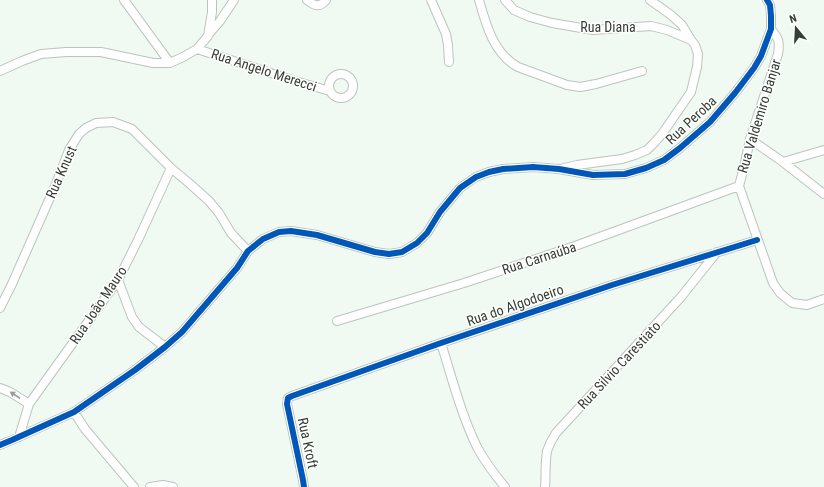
<svg xmlns="http://www.w3.org/2000/svg" width="824" height="487" font-family="'Roboto Condensed',sans-serif">
<rect width="100%" height="100%" fill="#f0faf2"/>
<g fill="none" stroke-linecap="round" stroke-linejoin="round">
<defs>
<path id="minor" d="M 124,0 L 170,63
M 307,0 C 314,6 320,8 326,0
M 431,0 L 446,34 L 448,45 L 449,62
M 479,0 C 486,25 494,54 518,67 L 567,85 L 580,87 L 596,84 L 642,71
M 505,0 L 514,10 L 530,17 L 552,23 L 593,30 L 651,26 L 667,30 L 691,40
M 771,29 C 779,39 780,42 778,54 L 750,139 L 745,163 L 739,186 L 773,283 L 780,293 L 792,303 L 807,305 L 824,299
M 208,35 L 220,21 L 234,0
M 197,49 L 295,81 L 330,91
M 0,71 L 22,61 L 41,54 L 66,52 L 101,52 L 153,63 L 170,63 L 183,57 L 197,49 L 208,36 L 212,12 L 212,0
M329 86a12 12 0 1 1 24 0a12 12 0 1 1-24 0Z
M 750,139 L 783,162 L 824,194
M 783,162 L 824,150
M 564,168 L 577,165 L 622,159 L 635,155 L 647,150 L 655,142 L 662,134 L 691,92 L 697,67 L 698,54 L 695,45 L 691,40 L 682,25 L 671,15 L 650,0
M 118,280 L 132,317 L 139,327 L 165,347
M 0,308 L 12,284 L 56,184 L 69,150 L 79,134 L 86,128 L 96,123 L 113,122 L 132,129 L 171,168 L 189,183 L 209,201 L 219,213 L 231,233 L 248,251
M 337,321 L 464,283 L 575,246 L 739,186
M 441,343 C 452,378 461,414 477,447 C 485,462 495,475 505,487
M 0,388 L 10,392 L 29,404
M 74,412 L 85,429 L 134,487
M 19,437 L 29,404 L 118,280 L 138,240 L 171,168
M 0,445 L 12,440 L 74,412 L 135,370 L 165,347 L 182,332 L 237,268 L 248,251 L 263,239 L 279,232 L 291,231 L 317,235 L 375,252 L 389,254 L 402,252 L 417,243 L 427,233 L 440,212 L 460,188 L 476,177 L 489,172 L 503,169 L 533,167 L 559,169 L 593,175 L 625,174 L 646,168 L 664,160 L 680,148 L 710,122 L 735,93 L 754,68 L 761,56 L 771,29 L 771,16 L 770,5 L 767,0
M 150,487 L 163,485 L 173,487
M 304,487 L 303,480 L 287,404 L 288,398 L 292,396 L 441,343 L 612,285 L 757,240
M 545,487 C 546,475 545,463 547,451 C 549,445 552,439 556,433 L 681,297 L 717,252"/>
</defs>
<use href="#minor" stroke="#bbc5bd" stroke-width="10"/>
<use href="#minor" stroke="#fdfefd" stroke-width="8"/>
<defs>
<path id="cycleway" d="M 0,445 L 12,440 L 74,412 L 135,370 L 165,347 L 182,332 L 237,268 L 248,251 L 263,239 L 279,232 L 291,231 L 317,235 L 375,252 L 389,254 L 402,252 L 417,243 L 427,233 L 440,212 L 460,188 L 476,177 L 489,172 L 503,169 L 533,167 L 559,169 L 593,175 L 625,174 L 646,168 L 664,160 L 680,148 L 710,122 L 735,93 L 754,68 L 761,56 L 771,29 L 771,16 L 770,5 L 767,0
M 304,487 L 303,480 L 287,404 L 288,398 L 292,396 L 441,343 L 612,285 L 757,240"/>
</defs>
<use href="#cycleway" stroke="#fff" stroke-width="8"/>
<use href="#cycleway" stroke="#0057b8" stroke-width="6"/>
</g>
<defs><path id="oneway-solid" d="M-6-.8H1V-3.2L6.5 0L1 3.2V.8H-6Z"/></defs>
<use fill="#989e98" href="#oneway-solid" transform="translate(15 395) rotate(-147)"/>
<g text-anchor="middle" dominant-baseline="central" stroke-width="3" stroke-linejoin="round" paint-order="stroke">
<g font-size="14" fill="#343f34" stroke="#fff">
<text x="608" y="27">Rua Diana</text>
<text transform="translate(264 70) rotate(18)">Rua Angelo Merecci</text>
<text transform="translate(759 116) rotate(-73)">Rua Valdemiro Banjar</text>
<text transform="translate(691 120) rotate(-43)">Rua Peroba</text>
<text transform="translate(61 172) rotate(-66)">Rua Knust</text>
<text transform="translate(539 258) rotate(-18)">Rua Carnaúba</text>
<text transform="translate(98 305) rotate(-56)">Rua João Mauro</text>
<text transform="translate(515 305) rotate(-19)">Rua do Algodoeiro</text>
<text transform="translate(619 365) rotate(-47)">Rua Silvio Carestiato</text>
<text transform="translate(308 443) rotate(78)">Rua Kroft</text>
</g>
</g>
<g transform="translate(796 28) rotate(342)" stroke="#ffffff" stroke-width="3" paint-order="stroke">
<path d="M0-3L7 15L0 10L-7 15Z" fill="#343f34"/>
<text y="-6" font-size="11" font-weight="bold" text-anchor="middle" fill="#343f34">N</text>
</g>
</svg>
